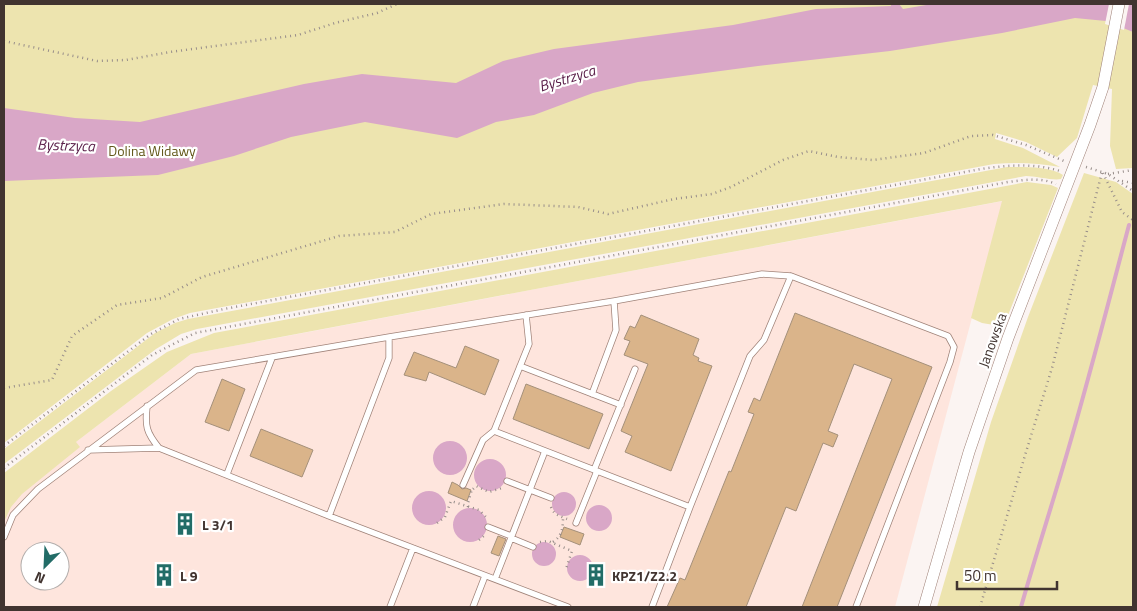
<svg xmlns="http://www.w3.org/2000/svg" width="1137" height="611" font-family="'Titillium Web',sans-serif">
<rect width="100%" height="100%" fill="#fbf4f2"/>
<path fill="#fee5dd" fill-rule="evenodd" d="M 1003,201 L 895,607 L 4,607 L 4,497 L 191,354 ZM 30,551 L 60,551 L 60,581 L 30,581 Z"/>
<path fill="#ede4af" d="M 4,4 L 1129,4 L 1124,27 L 1133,32 L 1133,168 L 1116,169 L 1110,146 L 1112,89 L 1093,85 L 1077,138 L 1057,157 L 1026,142 L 996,133 L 995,139 L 1023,148 L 1060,167 C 1037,163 1017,162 994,164 L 190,313 L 173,319 L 147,333 L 4,443 Z
M 1007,167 C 1023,167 1050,166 1063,175 L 1061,179 C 1054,181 1035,176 1026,176 L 197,329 L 181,334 L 156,349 L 4,464 L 4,449 L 155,333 L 175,323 L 188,319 Z
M 1084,173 L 1116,182 L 1133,194 L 1133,607 L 937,607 L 991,422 L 1028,317 Z
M 1027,182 L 1051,185 L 1058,188 L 1005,323 L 1000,326 L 982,323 L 971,318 L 1002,201 L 191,354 L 76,442 L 80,447 L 22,494 L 11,507 L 4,522 L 4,473 L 111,391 L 167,352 L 214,333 Z"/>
<path fill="#d9a7c7" d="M 891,4 L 899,4 L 903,9 L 932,4 L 1133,4 L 1133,32 L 1106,21 L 1075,18 L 1002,33 L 890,51 L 758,66 L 638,82 L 593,93 L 534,115 L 496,122 L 457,138 L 365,122 L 291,137 L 234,156 L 158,175 L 4,181 L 4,108 L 75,118 L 140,122 L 304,84 L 362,74 L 456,83 L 503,61 L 554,49 L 733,25 L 816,9 L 891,6 Z
M433 458a17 17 0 1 1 34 0a17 17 0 1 1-34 0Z
M474 475a16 16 0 1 1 32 0a16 16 0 1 1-32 0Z
M412 508a17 17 0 1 1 34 0a17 17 0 1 1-34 0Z
M552 504a12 12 0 1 1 24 0a12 12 0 1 1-24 0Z
M586 518a13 13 0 1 1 26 0a13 13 0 1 1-26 0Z
M453 525a17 17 0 1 1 34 0a17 17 0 1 1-34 0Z
M532 554a12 12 0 1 1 24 0a12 12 0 1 1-24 0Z
M567 568a13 13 0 1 1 26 0a13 13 0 1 1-26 0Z"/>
<path fill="#fbf4f2" d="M 1109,4 L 1129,4 L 1124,30 L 1105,24 Z"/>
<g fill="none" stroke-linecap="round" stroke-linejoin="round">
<path stroke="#d9a7c7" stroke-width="4" d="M 1021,607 C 1036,554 1053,502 1068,450 C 1090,375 1109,300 1129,225"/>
</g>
<path fill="#dab48a" stroke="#a4907a" d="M 795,313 L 932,367 L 837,607 L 802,607 L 892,379 L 854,364 L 828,431 L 838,435 L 833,447 L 823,443 L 796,511 L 786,507 L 746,607 L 667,607 L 680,578 L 685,580 L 729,471 L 731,472 L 754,414 L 748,412 L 754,398 L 760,401 Z
M 641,315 L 699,339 L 693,355 L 699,358 L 698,361 L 712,366 L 671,471 L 625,452 L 632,436 L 621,431 L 648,364 L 624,355 L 630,341 L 624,339 L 630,326 L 635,328 Z
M 465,346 L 499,360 L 485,395 L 429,372 L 426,381 L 404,375 L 414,352 L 456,368 Z
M 222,379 L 245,389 L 229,431 L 205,422 Z
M 526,384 L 603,414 L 589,449 L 513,419 Z
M 261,429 L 313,450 L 302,477 L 250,456 Z
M 452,482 L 458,485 L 462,489 L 466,488 L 471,490 L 467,501 L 448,493 Z
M 182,517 L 193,521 L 188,532 L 178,528 Z
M 564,527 L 584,534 L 580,545 L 560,537 Z
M 498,536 L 506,539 L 499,556 L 491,553 Z
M 160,565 L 173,570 L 168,581 L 156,577 Z"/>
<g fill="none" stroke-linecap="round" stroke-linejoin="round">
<defs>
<path id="service" d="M 526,315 L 529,344 L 494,431 L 690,507 L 652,607
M 520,366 L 621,405
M 592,394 L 616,330 L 614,301
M 147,406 C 145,426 146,432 159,448
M 88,450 L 159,448 L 329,516 L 568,607
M 594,470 L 635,369
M 227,474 L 272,358
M 507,481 L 551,498
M 463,485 L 483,440 L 494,431
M 690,507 L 750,356 L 764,340 L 791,276
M 329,516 L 389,358 L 389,337
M 576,523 L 597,471
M 488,527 L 511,536
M 4,537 L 13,515 L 38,489 L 196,370 L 389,337 L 614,301 L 762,274 L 791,276 L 948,336 L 954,347 L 950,362 L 856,607
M 511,538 L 533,547
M 495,579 L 545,451
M 390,607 L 413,548
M 473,607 L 485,576"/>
<path id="minor" d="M 924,607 L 969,452 L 1008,338 L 1090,125 L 1103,87 L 1119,4"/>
</defs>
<use href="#service" stroke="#a08379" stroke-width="7"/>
<use href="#minor" stroke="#a08379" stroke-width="12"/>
<path stroke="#978d8a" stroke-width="2.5" stroke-dasharray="1 4" stroke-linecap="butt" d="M 4,41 L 97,61 L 126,60 L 170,52 L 298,35 L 335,23 L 377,13 L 397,4
M 1086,167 L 1108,174 L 1133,191
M 1103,173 L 1122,212 L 1133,220
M 1108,174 L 1133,170
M 1122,181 L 1133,183
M 4,388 L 52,380 L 72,336 L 117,305 L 162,298 L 202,277 L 339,236 L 395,232 L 431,214 L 504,204 L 578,207 L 608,214 L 674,199 L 712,194 L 731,187 L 783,160 L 809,151 L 838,157 L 873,160 L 924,153 L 971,136 L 993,135 L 1026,145 L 1064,161
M 4,446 L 151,334 L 179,319 L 224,309 L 981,169 C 1008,165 1034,163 1060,171
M 4,468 L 152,355 L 195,333 L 1008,182 C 1025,180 1040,177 1056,184
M 473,489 L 476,486 L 489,492 L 502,488
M 468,507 L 468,503 L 472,489
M 551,507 C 554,515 560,516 567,519
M 437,523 L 445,517 L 451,501 L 479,510 L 487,518
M 479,540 L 485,535
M 540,542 L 548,541 L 572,551 L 566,569
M 553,542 C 562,536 563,528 563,517
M 980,607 L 1026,452 L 1052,368 L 1102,172"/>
<use href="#service" stroke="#fff" stroke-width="5.5"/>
<use href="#minor" stroke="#fff" stroke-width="11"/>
</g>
<defs>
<symbol id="building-bare" viewBox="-9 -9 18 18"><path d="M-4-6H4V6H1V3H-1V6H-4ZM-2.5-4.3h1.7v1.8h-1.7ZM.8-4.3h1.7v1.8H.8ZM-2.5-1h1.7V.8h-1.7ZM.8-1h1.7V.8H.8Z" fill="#226c67" stroke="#fff" stroke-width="2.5" paint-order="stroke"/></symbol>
</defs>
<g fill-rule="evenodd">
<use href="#building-bare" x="169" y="508" width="32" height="32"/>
<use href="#building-bare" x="148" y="559" width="32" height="32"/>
<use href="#building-bare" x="580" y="559" width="32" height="32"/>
</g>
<g text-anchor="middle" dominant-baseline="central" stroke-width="4.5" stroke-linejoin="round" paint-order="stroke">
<g font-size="14" fill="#63581a" stroke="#fff">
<text x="152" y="150">Dolina Widawy</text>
</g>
<g font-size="14" fill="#413430" stroke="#fff">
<text transform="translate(992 340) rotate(-70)">Janowska</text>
</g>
<g font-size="14" font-weight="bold" fill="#413430" stroke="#fff" text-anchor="start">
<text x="202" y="524">L 3/1</text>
<text x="180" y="575">L 9</text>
<text x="612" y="575">KPZ1/Z2.2</text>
</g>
<g font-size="15" font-style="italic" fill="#5b204a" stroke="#fff">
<text transform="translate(567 78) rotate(-17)">Bystrzyca</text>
<text transform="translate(66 145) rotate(2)">Bystrzyca</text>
</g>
</g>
<rect width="1137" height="611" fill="none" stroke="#413430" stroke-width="10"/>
<g transform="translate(45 566) rotate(204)"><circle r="24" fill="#ffffff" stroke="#b3aeac"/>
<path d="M0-4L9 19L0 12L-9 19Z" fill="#226c67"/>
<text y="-8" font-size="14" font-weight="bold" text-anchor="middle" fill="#413430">N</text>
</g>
<path d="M957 581v8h100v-8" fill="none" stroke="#413430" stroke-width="2.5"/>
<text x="964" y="581" font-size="15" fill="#413430" stroke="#ffffff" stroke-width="4" paint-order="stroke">50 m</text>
</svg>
